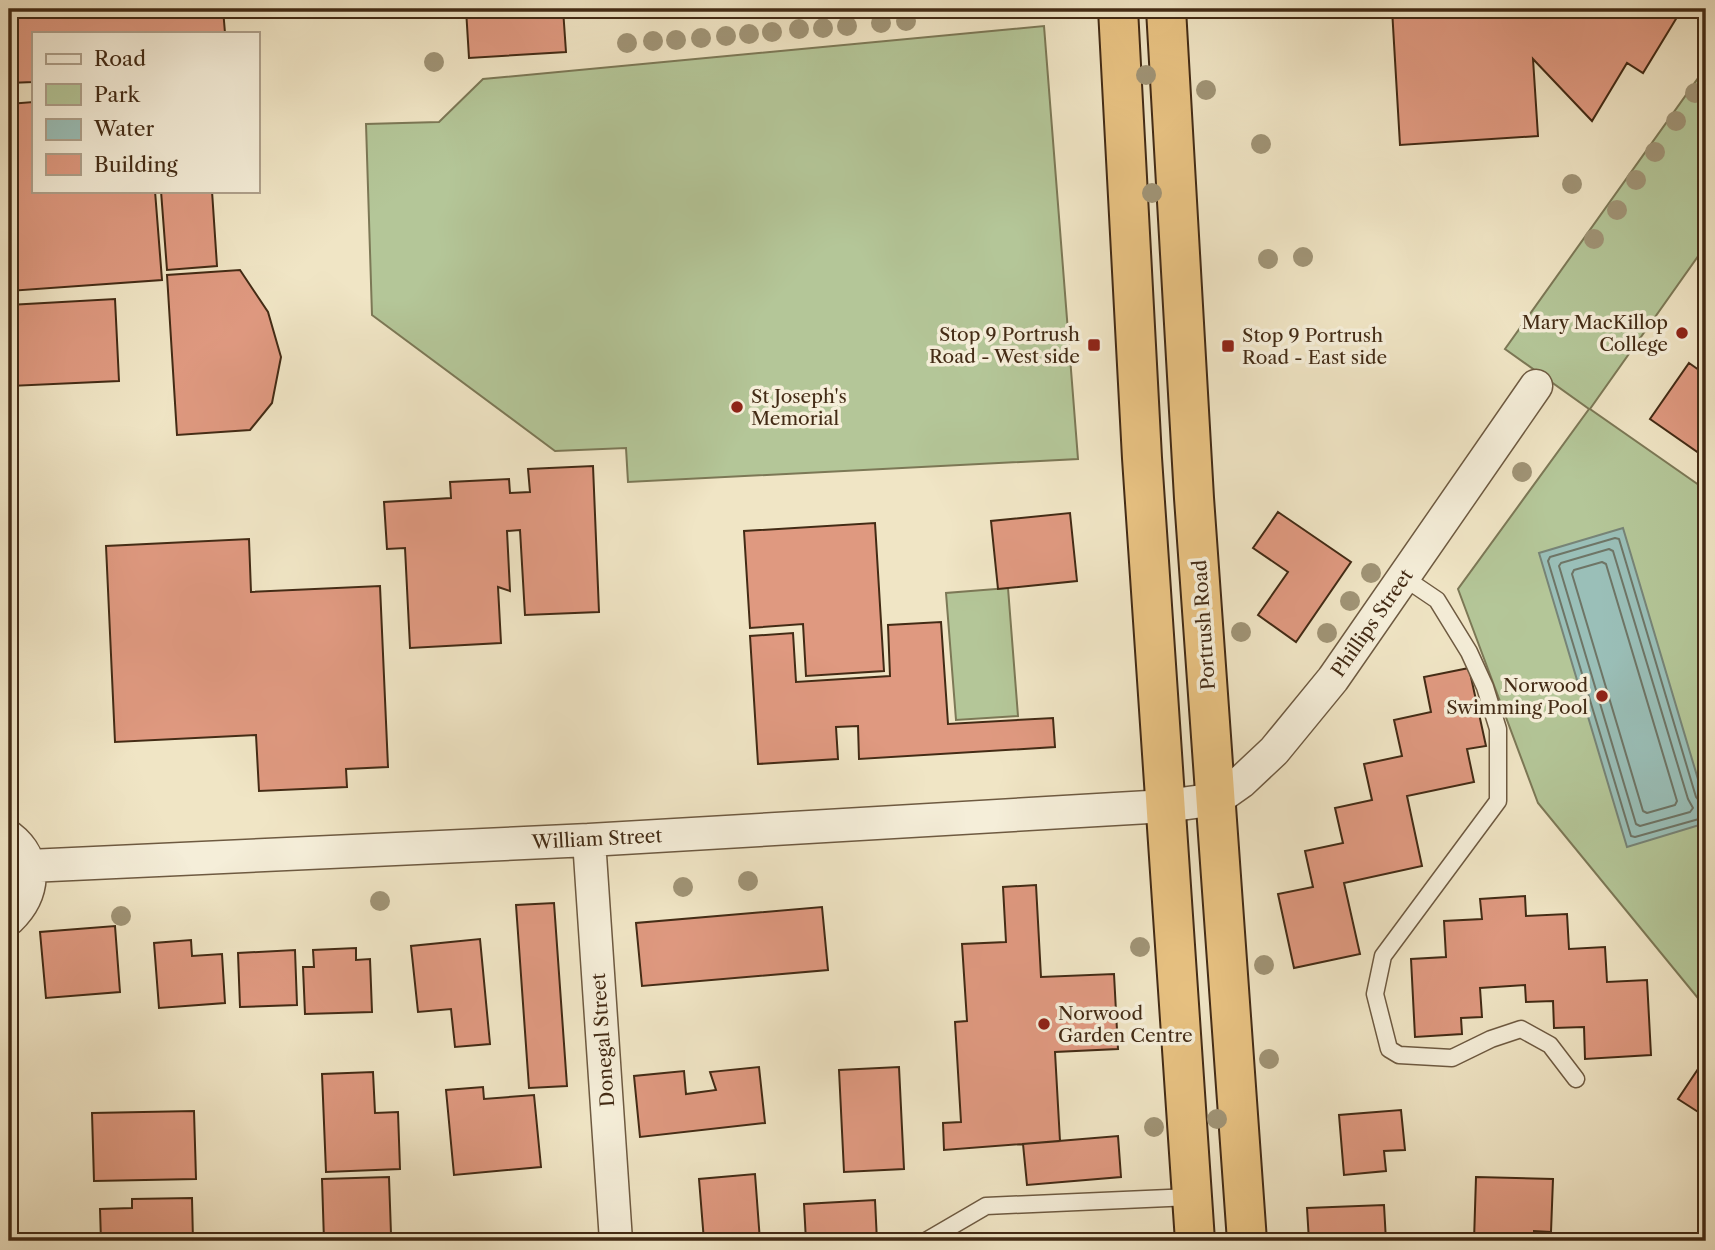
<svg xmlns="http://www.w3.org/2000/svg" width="1715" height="1250" font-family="'Libre Caslon Text',serif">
<rect width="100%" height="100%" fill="#f0e5c5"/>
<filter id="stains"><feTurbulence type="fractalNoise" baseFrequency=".00286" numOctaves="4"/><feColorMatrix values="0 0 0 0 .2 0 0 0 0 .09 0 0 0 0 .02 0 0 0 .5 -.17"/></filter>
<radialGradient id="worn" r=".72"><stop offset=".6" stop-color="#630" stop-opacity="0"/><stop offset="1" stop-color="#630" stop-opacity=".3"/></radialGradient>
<path fill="#b4c698" stroke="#7c7856" stroke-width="2" d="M 1044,26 L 1078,459 L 628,482 L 626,448 L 555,451 L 372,315 L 366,124 L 439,122 L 483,79 Z
M 1706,67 L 1706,245 L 1590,409 L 1706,490 L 1706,988 L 1697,997 L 1538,803 L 1458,589 L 1589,409 L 1505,349 Z
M 1008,588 L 1018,716 L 956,720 L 946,593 Z"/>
<path fill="#9abfb8" stroke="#778477" stroke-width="2" d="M 1623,528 L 1706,806 L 1706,823 L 1627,847 L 1539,553 Z"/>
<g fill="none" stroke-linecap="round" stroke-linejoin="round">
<path stroke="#6e7566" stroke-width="2" d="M 1609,549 L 1613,551 L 1688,799 L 1693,808 L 1690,812 L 1640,826 L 1636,824 L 1559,566 L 1561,563 Z
M 1602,562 L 1606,564 L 1677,801 L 1675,805 L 1647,813 L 1643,811 L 1572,574 L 1574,570 Z
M 1706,803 L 1700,802 L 1696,797 L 1619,539 L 1615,538 L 1550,557 L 1548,561 L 1631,836 L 1635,837 L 1706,817"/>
</g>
<path fill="#df9980" stroke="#432b15" stroke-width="2" d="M 9,9 L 223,9 L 225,33 L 33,33 L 33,82 L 9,83 Z
M 466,9 L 563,9 L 566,52 L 469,58 Z
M 1392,9 L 1682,9 L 1643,73 L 1627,63 L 1592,121 L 1533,59 L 1538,136 L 1400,145 Z
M 33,102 L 33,191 L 155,191 L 162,280 L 9,291 L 9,104 Z
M 161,191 L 212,191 L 217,266 L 167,270 Z
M 240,270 L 268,312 L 281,357 L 272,403 L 250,430 L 177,435 L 167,275 Z
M 115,299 L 119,381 L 10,386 L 9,305 Z
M 1689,363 L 1706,375 L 1706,458 L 1650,419 Z
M 593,466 L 599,612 L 525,615 L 520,530 L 507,531 L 510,591 L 498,587 L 501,643 L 410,648 L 405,548 L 387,549 L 384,502 L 451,498 L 450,482 L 509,479 L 510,493 L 530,492 L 528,469 Z
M 1278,512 L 1351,562 L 1296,642 L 1258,615 L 1288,572 L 1253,548 Z
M 1070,513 L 1077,581 L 998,589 L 991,521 Z
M 875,523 L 884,671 L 806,676 L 803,624 L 750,628 L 744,531 Z
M 249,539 L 251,592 L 380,586 L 388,767 L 346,769 L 347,787 L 259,791 L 256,735 L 115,742 L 106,546 Z
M 941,622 L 948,724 L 1053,718 L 1055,747 L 859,759 L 858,726 L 836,727 L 838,759 L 758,764 L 750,636 L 793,633 L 796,682 L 890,676 L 888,625 Z
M 1469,668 L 1486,746 L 1467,749 L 1474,782 L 1407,796 L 1422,866 L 1344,883 L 1360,954 L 1294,968 L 1278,894 L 1313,887 L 1305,851 L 1343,843 L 1335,808 L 1372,800 L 1364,764 L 1402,756 L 1394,720 L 1431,712 L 1424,677 Z
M 1036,885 L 1041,977 L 1114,974 L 1118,1049 L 1055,1052 L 1060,1141 L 944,1150 L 943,1123 L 961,1122 L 955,1022 L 967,1021 L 962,944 L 1006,942 L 1003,887 Z
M 1525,896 L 1526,916 L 1567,914 L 1569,949 L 1605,947 L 1607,982 L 1647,980 L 1651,1055 L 1585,1059 L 1584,1027 L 1554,1028 L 1553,1001 L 1526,1002 L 1525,985 L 1480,988 L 1482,1017 L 1461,1018 L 1462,1034 L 1415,1037 L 1411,959 L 1446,957 L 1444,921 L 1482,919 L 1480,899 Z
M 554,903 L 567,1086 L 529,1088 L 516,905 Z
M 822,907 L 828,970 L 642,986 L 636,923 Z
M 115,926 L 120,992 L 46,998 L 40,932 Z
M 480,939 L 490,1044 L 455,1047 L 451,1009 L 418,1012 L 411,946 Z
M 191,940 L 192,956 L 222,954 L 225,1003 L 159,1008 L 154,943 Z
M 356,948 L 356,960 L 370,959 L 372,1012 L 305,1014 L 303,967 L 314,967 L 313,950 Z
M 295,950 L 297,1005 L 240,1007 L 238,953 Z
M 1706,1057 L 1706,1117 L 1678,1099 Z
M 759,1067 L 765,1123 L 640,1137 L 634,1076 L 684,1071 L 686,1094 L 716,1090 L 710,1072 Z
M 899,1067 L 904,1169 L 844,1172 L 839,1070 Z
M 373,1072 L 375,1113 L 398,1112 L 400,1169 L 326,1172 L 322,1074 Z
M 483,1087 L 484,1099 L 534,1095 L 541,1167 L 454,1175 L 446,1090 Z
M 1401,1110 L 1405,1150 L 1384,1151 L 1386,1171 L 1344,1175 L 1339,1115 Z
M 194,1111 L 196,1179 L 94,1181 L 92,1113 Z
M 1118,1136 L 1121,1177 L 1027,1185 L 1023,1144 Z
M 755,1174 L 760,1241 L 704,1241 L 699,1179 Z
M 389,1177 L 391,1234 L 380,1235 L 380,1241 L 324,1241 L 322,1179 Z
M 1476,1177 L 1553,1179 L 1551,1232 L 1534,1231 L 1534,1241 L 1474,1241 Z
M 192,1198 L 193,1241 L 101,1241 L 100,1209 L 132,1208 L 132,1199 Z
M 875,1200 L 877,1241 L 806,1241 L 804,1204 Z
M 1384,1205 L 1386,1241 L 1309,1241 L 1307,1208 Z"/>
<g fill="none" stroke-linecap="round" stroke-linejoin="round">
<defs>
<path id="lane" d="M 1403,577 L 1437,600 L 1469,652 L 1485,687 L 1498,729 L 1498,801 L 1383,956 L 1375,994 L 1389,1049 L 1399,1055 L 1452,1058 L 1491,1039 L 1521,1029 L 1550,1045 L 1576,1079
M 926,1241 L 986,1206 L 1191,1197"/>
<path id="street" d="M 9,837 C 39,860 34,895 9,919
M 589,840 L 616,1241
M 29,866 L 589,840 L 1166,806 L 1217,799 L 1241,782 L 1274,751 L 1333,679 L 1536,386"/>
<path id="highway" d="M 1118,9 L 1142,458 L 1195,1241
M 1166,9 L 1194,498 L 1247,1241"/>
</defs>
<use href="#lane" stroke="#6e5a41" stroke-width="19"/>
<use href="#street" stroke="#6e5a41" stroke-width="35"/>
<use href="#highway" stroke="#432b15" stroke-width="42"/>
<use href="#lane" stroke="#f5eed9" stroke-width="16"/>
<use href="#street" stroke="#f5eed9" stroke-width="32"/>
<use href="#highway" stroke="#e8c282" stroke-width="38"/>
</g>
<g fill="#a09476">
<circle cx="906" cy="21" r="10"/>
<circle cx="881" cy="23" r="10"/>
<circle cx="847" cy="26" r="10"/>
<circle cx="823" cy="28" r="10"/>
<circle cx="799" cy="29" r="10"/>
<circle cx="772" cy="32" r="10"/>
<circle cx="749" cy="34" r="10"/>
<circle cx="726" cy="36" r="10"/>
<circle cx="701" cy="38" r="10"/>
<circle cx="676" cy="40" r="10"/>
<circle cx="653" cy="41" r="10"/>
<circle cx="627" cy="43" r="10"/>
<circle cx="434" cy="62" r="10"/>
<circle cx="1146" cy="75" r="10"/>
<circle cx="1206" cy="90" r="10"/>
<circle cx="1695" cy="93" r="10"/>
<circle cx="1676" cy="121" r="10"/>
<circle cx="1261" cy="144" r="10"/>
<circle cx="1655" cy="152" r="10"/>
<circle cx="1636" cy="180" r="10"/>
<circle cx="1572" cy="184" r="10"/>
<circle cx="1152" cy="193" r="10"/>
<circle cx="1617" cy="210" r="10"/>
<circle cx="1594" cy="239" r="10"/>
<circle cx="1303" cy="257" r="10"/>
<circle cx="1268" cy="259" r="10"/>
<circle cx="1522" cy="472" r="10"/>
<circle cx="1371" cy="573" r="10"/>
<circle cx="1350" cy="601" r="10"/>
<circle cx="1241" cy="632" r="10"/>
<circle cx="1327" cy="633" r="10"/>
<circle cx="748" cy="881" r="10"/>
<circle cx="683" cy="887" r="10"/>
<circle cx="380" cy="901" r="10"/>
<circle cx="121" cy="916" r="10"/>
<circle cx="1140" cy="947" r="10"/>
<circle cx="1264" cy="965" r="10"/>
<circle cx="1269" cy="1059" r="10"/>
<circle cx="1217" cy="1119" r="10"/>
<circle cx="1154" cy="1127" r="10"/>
</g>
<g fill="#8f2418" stroke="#f5eed9" stroke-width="2.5">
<circle cx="1682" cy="333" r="7"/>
<rect x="1087" y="338" width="14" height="14" rx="3.5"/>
<rect x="1221" y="339" width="14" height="14" rx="3.5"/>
<circle cx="737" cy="407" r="7"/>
<circle cx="1602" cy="696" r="7"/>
<circle cx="1044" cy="1024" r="7"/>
</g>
<g text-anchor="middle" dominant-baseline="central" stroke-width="7" stroke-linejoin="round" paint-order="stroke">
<g font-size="19" fill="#432b15" stroke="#f5eed9" text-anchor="end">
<text x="1668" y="322">Mary MacKillop<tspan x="1668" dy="22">College</tspan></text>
<text x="1080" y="334">Stop 9 Portrush<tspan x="1080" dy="22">Road - West side</tspan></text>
<text x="1242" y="335" text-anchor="start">Stop 9 Portrush<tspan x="1242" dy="22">Road - East side</tspan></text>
<text x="751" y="396" text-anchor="start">St Joseph's<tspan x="751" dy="22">Memorial</tspan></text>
<text x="1588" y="685">Norwood<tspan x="1588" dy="22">Swimming Pool</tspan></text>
<text x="1058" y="1013" text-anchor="start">Norwood<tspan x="1058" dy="22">Garden Centre</tspan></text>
</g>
<g font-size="19" fill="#432b15" stroke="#f5eed9">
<text transform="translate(1372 623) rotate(-55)">Phillips Street</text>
<text transform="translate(1204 625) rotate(-94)">Portrush Road</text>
<text transform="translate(597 839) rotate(-3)">William Street</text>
<text transform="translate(603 1040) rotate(-94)">Donegal Street</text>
</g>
</g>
<rect width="1715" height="1250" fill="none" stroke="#f0e5c5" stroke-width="35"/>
<rect x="10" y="10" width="1694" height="1229" fill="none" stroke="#432b15" stroke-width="3.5"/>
<rect x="18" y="18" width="1680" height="1215" fill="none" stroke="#432b15" stroke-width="2"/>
<rect x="32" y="32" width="228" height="161" fill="#f5eed9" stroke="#aea08b" stroke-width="2"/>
<rect x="46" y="54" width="35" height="10" fill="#f5eed9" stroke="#aea08b" stroke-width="2"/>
<text x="94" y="66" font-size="21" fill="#432b15">Road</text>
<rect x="46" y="84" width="35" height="21" fill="#b4c698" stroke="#aea08b" stroke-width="2"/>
<text x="94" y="102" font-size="21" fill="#432b15">Park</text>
<rect x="46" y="119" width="35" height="21" fill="#9abfb8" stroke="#aea08b" stroke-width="2"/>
<text x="94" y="136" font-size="21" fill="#432b15">Water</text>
<rect x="46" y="154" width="35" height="21" fill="#df9980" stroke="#aea08b" stroke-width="2"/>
<text x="94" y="172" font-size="21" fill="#432b15">Building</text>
<rect width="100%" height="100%" filter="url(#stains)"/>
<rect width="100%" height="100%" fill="url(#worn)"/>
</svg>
